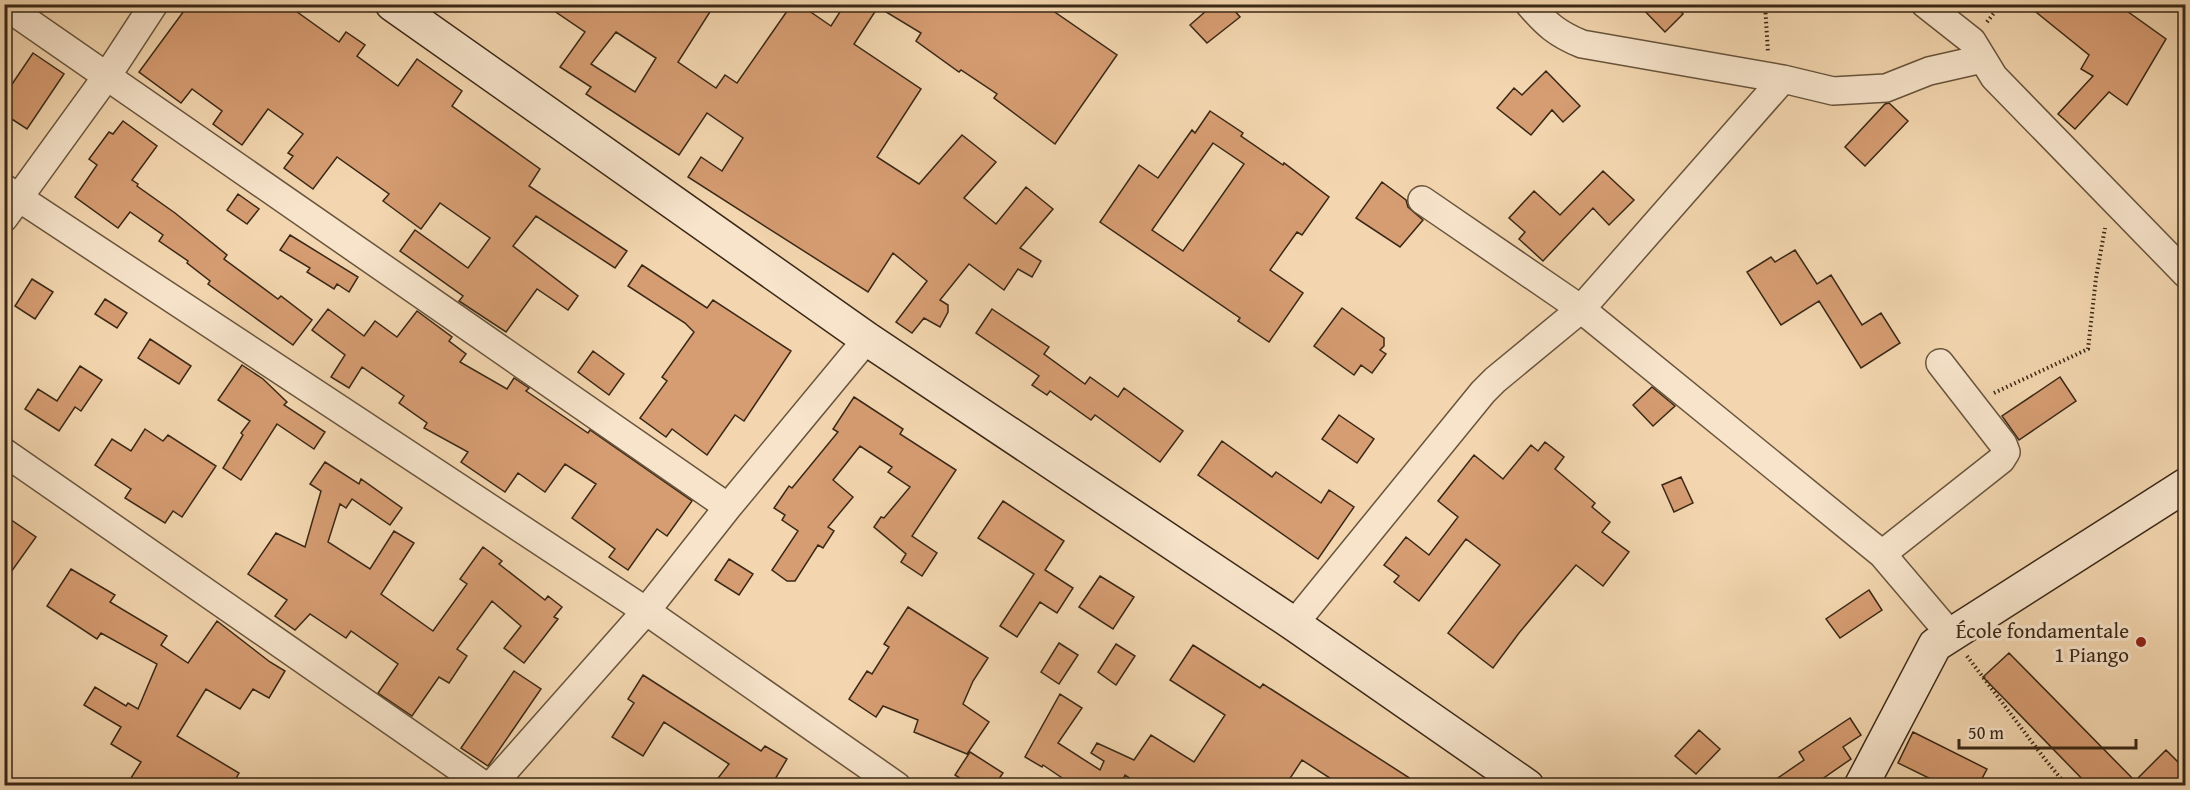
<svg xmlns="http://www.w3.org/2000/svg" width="2190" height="790" font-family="'Gentium Book Plus',serif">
<rect width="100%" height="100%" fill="#f3d6af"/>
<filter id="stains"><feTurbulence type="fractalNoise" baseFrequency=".00333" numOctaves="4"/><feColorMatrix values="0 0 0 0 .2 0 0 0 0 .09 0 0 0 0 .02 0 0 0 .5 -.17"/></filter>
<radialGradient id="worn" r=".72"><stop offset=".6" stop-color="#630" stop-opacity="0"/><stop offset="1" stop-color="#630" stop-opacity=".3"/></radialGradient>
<path fill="#d69c72" stroke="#3a2816" stroke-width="1.5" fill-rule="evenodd" d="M 189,4 L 286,4 L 339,42 L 346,32 L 365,45 L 357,56 L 398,86 L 417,59 L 462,91 L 452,106 L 540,169 L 529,186 L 627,251 L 615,268 L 536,216 L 513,246 L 578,296 L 568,310 L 537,289 L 506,332 L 459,301 L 463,296 L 400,251 L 415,230 L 468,268 L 490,238 L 440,203 L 421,229 L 383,201 L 389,194 L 337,157 L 313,189 L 284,168 L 293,156 L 288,153 L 303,134 L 268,109 L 242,145 L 213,124 L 222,111 L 192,89 L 181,103 L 139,72 Z
M 544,4 L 715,4 L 678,62 L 716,88 L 725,75 L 737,83 L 792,4 L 799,4 L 831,26 L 845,4 L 1043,4 L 1117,55 L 1055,144 L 994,98 L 997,94 L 961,70 L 959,72 L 916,41 L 921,33 L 878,7 L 854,44 L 921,89 L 877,157 L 919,184 L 962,135 L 996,162 L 964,198 L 996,224 L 1026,187 L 1053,209 L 1020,248 L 1041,261 L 1032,277 L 1018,269 L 1004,290 L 969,264 L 940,300 L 948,305 L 948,312 L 940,327 L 924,318 L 912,333 L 896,322 L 927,281 L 893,253 L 868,292 L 688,177 L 701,157 L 722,171 L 743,138 L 707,113 L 679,155 L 586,94 L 591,87 L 560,67 L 585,32 ZM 616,32 L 656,58 L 635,92 L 591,64 Z
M 1214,4 L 1229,4 L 1240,17 L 1207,43 L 1190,25 Z
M 1638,4 L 1674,4 L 1683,14 L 1665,32 Z
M 2026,4 L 2117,4 L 2166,39 L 2127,105 L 2109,92 L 2075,129 L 2058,114 L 2093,76 L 2081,69 L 2089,55 Z
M 33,53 L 64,74 L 27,129 L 4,114 L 4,96 Z
M 1546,71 L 1580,106 L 1563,122 L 1552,110 L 1531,135 L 1497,108 L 1514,88 L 1522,95 Z
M 1889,103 L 1908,121 L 1865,166 L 1845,147 L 1885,104 Z
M 1210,111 L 1243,133 L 1241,136 L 1283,165 L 1284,163 L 1329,197 L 1302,235 L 1297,232 L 1270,270 L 1303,293 L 1269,342 L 1238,321 L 1240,318 L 1100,222 L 1139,165 L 1158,178 L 1192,130 L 1195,133 ZM 1213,143 L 1244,164 L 1183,251 L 1152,230 Z
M 123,121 L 157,146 L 132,180 L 138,184 L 137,186 L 175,213 L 227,255 L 224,259 L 278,299 L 281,296 L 312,320 L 293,345 L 208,284 L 210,281 L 187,263 L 188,261 L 159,241 L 163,235 L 130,212 L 118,228 L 75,197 L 97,165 L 89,159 L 109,132 L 113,134 Z
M 1603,171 L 1634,200 L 1609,225 L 1593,208 L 1543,261 L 1519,239 L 1525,232 L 1509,218 L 1534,191 L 1560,215 Z
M 1382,182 L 1406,200 L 1408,207 L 1423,220 L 1400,247 L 1356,218 Z
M 238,194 L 259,209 L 247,224 L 227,210 Z
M 290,235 L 358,277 L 349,292 L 337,284 L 334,289 L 307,272 L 310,268 L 280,250 Z
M 1795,250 L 1817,284 L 1831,275 L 1862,325 L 1881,313 L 1900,343 L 1861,368 L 1819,301 L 1781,325 L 1747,272 L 1771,257 L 1775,262 Z
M 642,265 L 707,308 L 713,300 L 791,351 L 744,421 L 735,415 L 707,455 L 672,429 L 666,437 L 640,418 L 667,381 L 662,377 L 694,332 L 685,323 L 628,286 Z
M 32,279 L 53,292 L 35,319 L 15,306 Z
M 105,299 L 127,313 L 117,328 L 95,314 Z
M 1342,308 L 1384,338 L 1384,346 L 1380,350 L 1386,354 L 1372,373 L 1361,365 L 1354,375 L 1314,346 Z
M 328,309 L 364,336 L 375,321 L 397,337 L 417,311 L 452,337 L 449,341 L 466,354 L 460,362 L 507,389 L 514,378 L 529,388 L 526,391 L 588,433 L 590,430 L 692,501 L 667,536 L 657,529 L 628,570 L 609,557 L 615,549 L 572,518 L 596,484 L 565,464 L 545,492 L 518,473 L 505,492 L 461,462 L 468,452 L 424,428 L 427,423 L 399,403 L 404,396 L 362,367 L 349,388 L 331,377 L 345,355 L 312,330 Z
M 992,309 L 1049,347 L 1044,354 L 1085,384 L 1090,377 L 1118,397 L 1124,388 L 1183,431 L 1160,462 L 1095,415 L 1091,420 L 1050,391 L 1047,395 L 1032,385 L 1039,376 L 976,333 Z
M 150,339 L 191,366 L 179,384 L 138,358 Z
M 593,351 L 624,374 L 609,395 L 578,372 Z
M 242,365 L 263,379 L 287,402 L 284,405 L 325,432 L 314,449 L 277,424 L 241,480 L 223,468 L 243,435 L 241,433 L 250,421 L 218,400 Z
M 80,366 L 102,380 L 81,411 L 75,407 L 59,431 L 25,409 L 38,389 L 57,401 Z
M 2060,377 L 2076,401 L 2019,440 L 2002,416 Z
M 1652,387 L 1675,406 L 1653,426 L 1633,405 Z
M 854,397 L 903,429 L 900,434 L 956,470 L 912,536 L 937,553 L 922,576 L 901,562 L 906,554 L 874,527 L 881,517 L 884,518 L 910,487 L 888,472 L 892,467 L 860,446 L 833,480 L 853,497 L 828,527 L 834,531 L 823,548 L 818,545 L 795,581 L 787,581 L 772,570 L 798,531 L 782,520 L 785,515 L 774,508 L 789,486 L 792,488 L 838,432 L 833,429 Z
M 1339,415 L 1374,439 L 1357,463 L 1322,439 Z
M 145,429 L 163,441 L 168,435 L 216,466 L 182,517 L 173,511 L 165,523 L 125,498 L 131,489 L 95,465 L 112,439 L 131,451 Z
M 1222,441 L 1272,477 L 1276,472 L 1321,503 L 1329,490 L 1354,507 L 1318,559 L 1198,475 Z
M 1545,442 L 1564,457 L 1555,469 L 1595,503 L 1592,507 L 1610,522 L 1602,532 L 1629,552 L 1603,586 L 1576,565 L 1519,633 L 1493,668 L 1448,633 L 1500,565 L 1466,539 L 1419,601 L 1394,582 L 1399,576 L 1384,565 L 1406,537 L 1429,555 L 1458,517 L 1438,501 L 1474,455 L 1503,479 L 1531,445 L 1538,451 Z
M 325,462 L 359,484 L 361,479 L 402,508 L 390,525 L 352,499 L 346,508 L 340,504 L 328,542 L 370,569 L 394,531 L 414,543 L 381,594 L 433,631 L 467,584 L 460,579 L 483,547 L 502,561 L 499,564 L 545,600 L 548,596 L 562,607 L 554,617 L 558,619 L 524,663 L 504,648 L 521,626 L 492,601 L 457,649 L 467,656 L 449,683 L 439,677 L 412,716 L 378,693 L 398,664 L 351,631 L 346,638 L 310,614 L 295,630 L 275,616 L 287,600 L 248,574 L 276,533 L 305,547 L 321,491 L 310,484 Z
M 1681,477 L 1693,503 L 1674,512 L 1662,485 Z
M 1003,501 L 1064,541 L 1045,570 L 1073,588 L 1057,613 L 1040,602 L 1017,637 L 1000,626 L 1034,574 L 978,538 Z
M 4,515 L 36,537 L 4,582 Z
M 729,559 L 753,574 L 739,595 L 715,580 Z
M 71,569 L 115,595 L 110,602 L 167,636 L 161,645 L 188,663 L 217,621 L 270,662 L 285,671 L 269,698 L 253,689 L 240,709 L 206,689 L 177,736 L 239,773 L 232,786 L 126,786 L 141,762 L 111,744 L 121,727 L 84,705 L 95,687 L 126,706 L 128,703 L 138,709 L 157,664 L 101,633 L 97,639 L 47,606 Z
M 1100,576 L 1134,597 L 1113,629 L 1079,607 Z
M 1869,590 L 1882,610 L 1840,638 L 1826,619 Z
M 908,607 L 988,658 L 973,681 L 963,704 L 989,722 L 967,754 L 914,732 L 918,720 L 883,706 L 876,717 L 849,699 L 867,671 L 872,674 L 889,647 L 884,644 Z
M 1059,643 L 1078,655 L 1059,684 L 1041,672 Z
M 1116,644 L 1135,656 L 1116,685 L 1098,672 Z
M 1193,645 L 1260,688 L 1263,684 L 1422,786 L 1342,786 L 1302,760 L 1285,786 L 1142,786 L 1125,775 L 1121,784 L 1123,786 L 1074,786 L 1043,765 L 1042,767 L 1025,757 L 1060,694 L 1082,708 L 1058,743 L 1100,770 L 1104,761 L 1091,753 L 1097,743 L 1134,760 L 1151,735 L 1194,762 L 1225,715 L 1170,680 Z
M 2009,653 L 2135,781 L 2166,750 L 2186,770 L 2186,786 L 2089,786 L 1983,677 Z
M 514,671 L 541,689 L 488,766 L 461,748 Z
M 643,675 L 761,751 L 765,746 L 787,759 L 771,786 L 712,786 L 729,764 L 664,722 L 643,756 L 612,737 L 634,703 L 628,699 Z
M 1850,718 L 1861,735 L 1843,747 L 1851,759 L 1812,786 L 1766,786 L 1804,760 L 1799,752 Z
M 1699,730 L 1720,749 L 1696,774 L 1675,756 Z
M 1913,732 L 1987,769 L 1978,786 L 1945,786 L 1898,763 Z
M 970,752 L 1003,773 L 994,786 L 972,786 L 955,775 Z"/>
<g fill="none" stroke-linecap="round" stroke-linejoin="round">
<defs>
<path id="street" d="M 1529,4 C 1546,24 1557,34 1582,44 L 1783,79 L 1833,91 L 1886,88 L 1929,71 L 1982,59
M 1925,4 L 1972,41 L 1994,77 L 2186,274
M 4,5 L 728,507
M 4,188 L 646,611 L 897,786
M 1422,200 L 1581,309 L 1882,554 L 1950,634
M 4,218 L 107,76 L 154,4
M 4,452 L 485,786
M 1882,554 L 2001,460 L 2006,452 L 2003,444 L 1940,363
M 1294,624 L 1483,392 L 1495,380 L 1581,309 L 1783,79
M 491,786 L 646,611 L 728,507 L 867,339"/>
<path id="secondary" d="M 392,4 L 867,339 L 1294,624 L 1527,786
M 1861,786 L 1935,645 L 2186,485"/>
</defs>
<use href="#street" stroke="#68543c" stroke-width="30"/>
<use href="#secondary" stroke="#3a2816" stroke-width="36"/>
<path stroke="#3a2816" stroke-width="4" stroke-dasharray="1.5 3" stroke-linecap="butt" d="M 1765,4 L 1768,53
M 1987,22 L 2001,4
M 1994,393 L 2088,349 L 2096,278 L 2105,228
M 1967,656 L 2044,758 L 2067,786
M 2186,732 L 2178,741 L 2186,748"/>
<use href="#street" stroke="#f7e4cb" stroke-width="27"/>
<use href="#secondary" stroke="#f7e4cb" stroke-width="33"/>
</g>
<circle fill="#8f2418" stroke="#f7e4cb" stroke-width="2" cx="2141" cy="642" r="6"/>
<g text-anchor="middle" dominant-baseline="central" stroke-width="6" stroke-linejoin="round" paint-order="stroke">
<g font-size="21" fill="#3a2816" stroke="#f7e4cb" text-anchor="end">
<text x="2129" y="630">École fondamentale<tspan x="2129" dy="24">1 Piango</tspan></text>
</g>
</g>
<rect width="2190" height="790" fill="none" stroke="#f3d6af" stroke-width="24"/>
<rect x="6" y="6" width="2178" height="778" fill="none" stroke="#3a2816" stroke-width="3"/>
<rect x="12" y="12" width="2166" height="766" fill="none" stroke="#3a2816" stroke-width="1.5"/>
<path d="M1959 739v9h177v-9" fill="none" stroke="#3a2816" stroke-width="3"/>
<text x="1968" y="739" font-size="18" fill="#3a2816" stroke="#f7e4cb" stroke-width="4.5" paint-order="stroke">50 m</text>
<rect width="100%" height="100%" filter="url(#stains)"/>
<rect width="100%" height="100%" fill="url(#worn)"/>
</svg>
